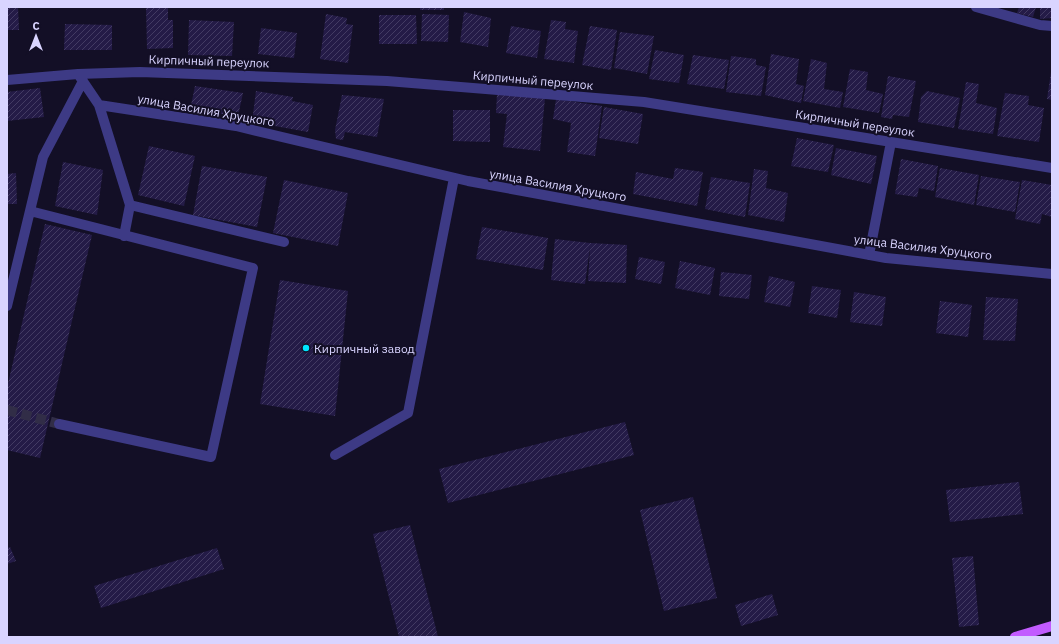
<svg xmlns="http://www.w3.org/2000/svg" width="1059" height="644" font-family="'IBM Plex Sans',sans-serif">
<defs>
<pattern id="building-hatch" width="6" height="6" patternUnits="userSpaceOnUse"><rect width="6" height="6" fill="#241b47"/><path d="M-1 1l2-2M0 6l6-6M5 7l2-2" fill="none" stroke="#433b63"/></pattern>
</defs>
<rect width="100%" height="100%" fill="#130f26"/>
<path fill="url(#building-hatch)" d="M 7,7 L 18,7 L 19,30 L 7,30 Z
M 146,7 L 168,7 L 168,20 L 173,20 L 173,48 L 147,49 Z
M 420,7 L 444,7 L 444,10 L 420,10 Z
M 1019,7 L 1036,7 L 1033,17 L 1017,13 Z
M 1040,7 L 1052,7 L 1052,18 L 1040,19 Z
M 464,12 L 491,18 L 488,47 L 460,42 Z
M 326,14 L 347,18 L 346,24 L 353,25 L 348,63 L 320,59 Z
M 422,14 L 449,15 L 448,42 L 421,41 Z
M 379,15 L 416,15 L 417,44 L 379,44 Z
M 189,20 L 234,22 L 232,56 L 188,55 Z
M 551,20 L 566,22 L 565,29 L 578,31 L 574,63 L 544,59 Z
M 65,24 L 112,25 L 112,50 L 64,50 Z
M 511,26 L 541,31 L 537,58 L 506,53 Z
M 590,26 L 617,30 L 611,70 L 582,65 Z
M 261,28 L 297,33 L 294,58 L 258,54 Z
M 620,32 L 654,36 L 647,74 L 614,68 Z
M 655,50 L 684,55 L 679,83 L 649,79 Z
M 771,54 L 799,59 L 796,84 L 804,86 L 801,103 L 765,95 Z
M 693,55 L 729,60 L 724,89 L 687,84 Z
M 731,56 L 756,59 L 756,65 L 766,67 L 761,96 L 726,92 Z
M 811,59 L 827,63 L 824,89 L 843,92 L 840,108 L 803,101 Z
M 850,69 L 868,72 L 866,90 L 883,94 L 879,113 L 843,107 Z
M 1051,72 L 1052,72 L 1052,100 L 1047,99 Z
M 888,76 L 916,81 L 909,117 L 893,115 L 892,119 L 881,117 Z
M 966,82 L 979,84 L 976,103 L 997,108 L 993,134 L 958,129 Z
M 195,86 L 243,93 L 238,116 L 190,110 Z
M 40,88 L 44,117 L 7,121 L 7,92 Z
M 256,91 L 293,97 L 292,101 L 313,105 L 308,132 L 252,122 Z
M 927,91 L 960,98 L 954,128 L 918,122 L 921,97 Z
M 1005,93 L 1029,96 L 1028,105 L 1044,108 L 1039,142 L 997,136 Z
M 497,94 L 545,98 L 540,151 L 503,147 L 507,114 L 496,113 Z
M 342,95 L 384,99 L 377,137 L 345,132 L 343,140 L 336,139 L 335,130 Z
M 556,99 L 602,106 L 595,156 L 567,152 L 571,123 L 553,119 Z
M 604,107 L 643,114 L 638,144 L 599,138 Z
M 453,110 L 490,110 L 490,142 L 453,141 Z
M 797,138 L 834,145 L 828,172 L 791,166 Z
M 149,146 L 195,156 L 184,206 L 138,195 Z
M 836,148 L 877,156 L 871,184 L 831,175 Z
M 901,159 L 938,166 L 934,191 L 919,188 L 917,197 L 895,194 Z
M 63,162 L 103,170 L 97,215 L 55,206 Z
M 202,166 L 267,177 L 257,227 L 193,215 Z
M 675,168 L 703,172 L 697,206 L 633,194 L 636,172 L 673,179 Z
M 940,168 L 979,175 L 974,205 L 935,197 Z
M 754,169 L 768,171 L 766,188 L 788,193 L 784,222 L 748,215 Z
M 16,173 L 17,204 L 7,204 L 7,174 Z
M 981,176 L 1020,182 L 1015,212 L 976,205 Z
M 711,177 L 750,183 L 745,217 L 705,209 Z
M 284,180 L 348,193 L 338,246 L 273,233 Z
M 1022,180 L 1052,185 L 1052,217 L 1042,214 L 1040,224 L 1015,219 Z
M 45,224 L 92,235 L 40,458 L 7,450 L 7,388 Z
M 482,227 L 548,238 L 543,270 L 476,259 Z
M 555,239 L 590,243 L 627,245 L 626,283 L 588,281 L 590,247 L 585,284 L 551,280 Z
M 639,257 L 665,262 L 661,284 L 635,279 Z
M 680,261 L 715,268 L 710,295 L 675,288 Z
M 721,272 L 752,275 L 749,299 L 719,296 Z
M 769,276 L 795,282 L 790,307 L 764,302 Z
M 280,280 L 348,291 L 335,416 L 260,404 Z
M 812,286 L 841,290 L 837,318 L 808,313 Z
M 854,292 L 886,297 L 882,326 L 850,322 Z
M 986,297 L 1018,299 L 1015,341 L 983,340 Z
M 940,301 L 972,305 L 968,337 L 936,333 Z
M 625,422 L 634,455 L 448,503 L 439,469 Z
M 1019,482 L 1023,514 L 950,522 L 946,490 Z
M 693,497 L 717,598 L 664,611 L 640,510 Z
M 410,525 L 438,637 L 399,637 L 373,534 Z
M 10,547 L 16,561 L 7,564 L 7,548 Z
M 217,548 L 224,569 L 101,608 L 94,586 Z
M 973,556 L 979,625 L 959,627 L 952,558 Z
M 772,594 L 778,615 L 741,626 L 735,605 Z"/>
<g fill="none" stroke-linecap="round" stroke-linejoin="round">
<path stroke="#312d47" stroke-width="10" stroke-dasharray="10 5" stroke-linecap="butt" d="M 7,410 L 59,424"/>
<path stroke="#3d3a85" stroke-width="10" d="M 976,7 L 1040,25 L 1052,26
M 78,74 L 99,105 L 236,126 L 468,181 L 886,258 L 1052,274
M 7,80 L 78,74 L 140,72 L 387,81 L 644,102 L 1052,168
M 99,105 L 130,205 L 284,242
M 30,211 L 253,268 L 211,457 L 59,424
M 124,236 L 130,205
M 869,255 L 891,142
M 7,306 L 43,157 L 83,81
M 335,455 L 408,413 L 454,178"/>
<path stroke="#c25bff" stroke-width="10" d="M 1015,637 L 1052,626"/>
</g>
<circle fill="#00e5ff" stroke="#130f26" stroke-width="1.5" cx="306" cy="348" r="4"/>
<g text-anchor="middle" dominant-baseline="central" stroke-width="4" stroke-linejoin="round" paint-order="stroke">
<g font-size="12" fill="#d9d4ff" stroke="#130f26">
<text transform="translate(209 61) rotate(2)">Кирпичный переулок</text>
<text transform="translate(533 80) rotate(5)">Кирпичный переулок</text>
<text transform="translate(206 110) rotate(10)">улица Василия Хруцкого</text>
<text transform="translate(855 123) rotate(9)">Кирпичный переулок</text>
<text transform="translate(558 185) rotate(10)">улица Василия Хруцкого</text>
<text transform="translate(923 247) rotate(7)">улица Василия Хруцкого</text>
</g>
<g font-size="12" fill="#d9d4ff" stroke="#130f26" text-anchor="start">
<text x="314" y="348">Кирпичный завод</text>
</g>
</g>
<rect width="1059" height="644" fill="none" stroke="#d9d4ff" stroke-width="16"/>
<g transform="translate(36 36)" stroke="#130f26" stroke-width="3" paint-order="stroke">
<path d="M0-3L7 15L0 10L-7 15Z" fill="#d9d4ff"/>
<text y="-6" font-size="11" font-weight="bold" text-anchor="middle" fill="#d9d4ff">С</text>
</g>
</svg>
